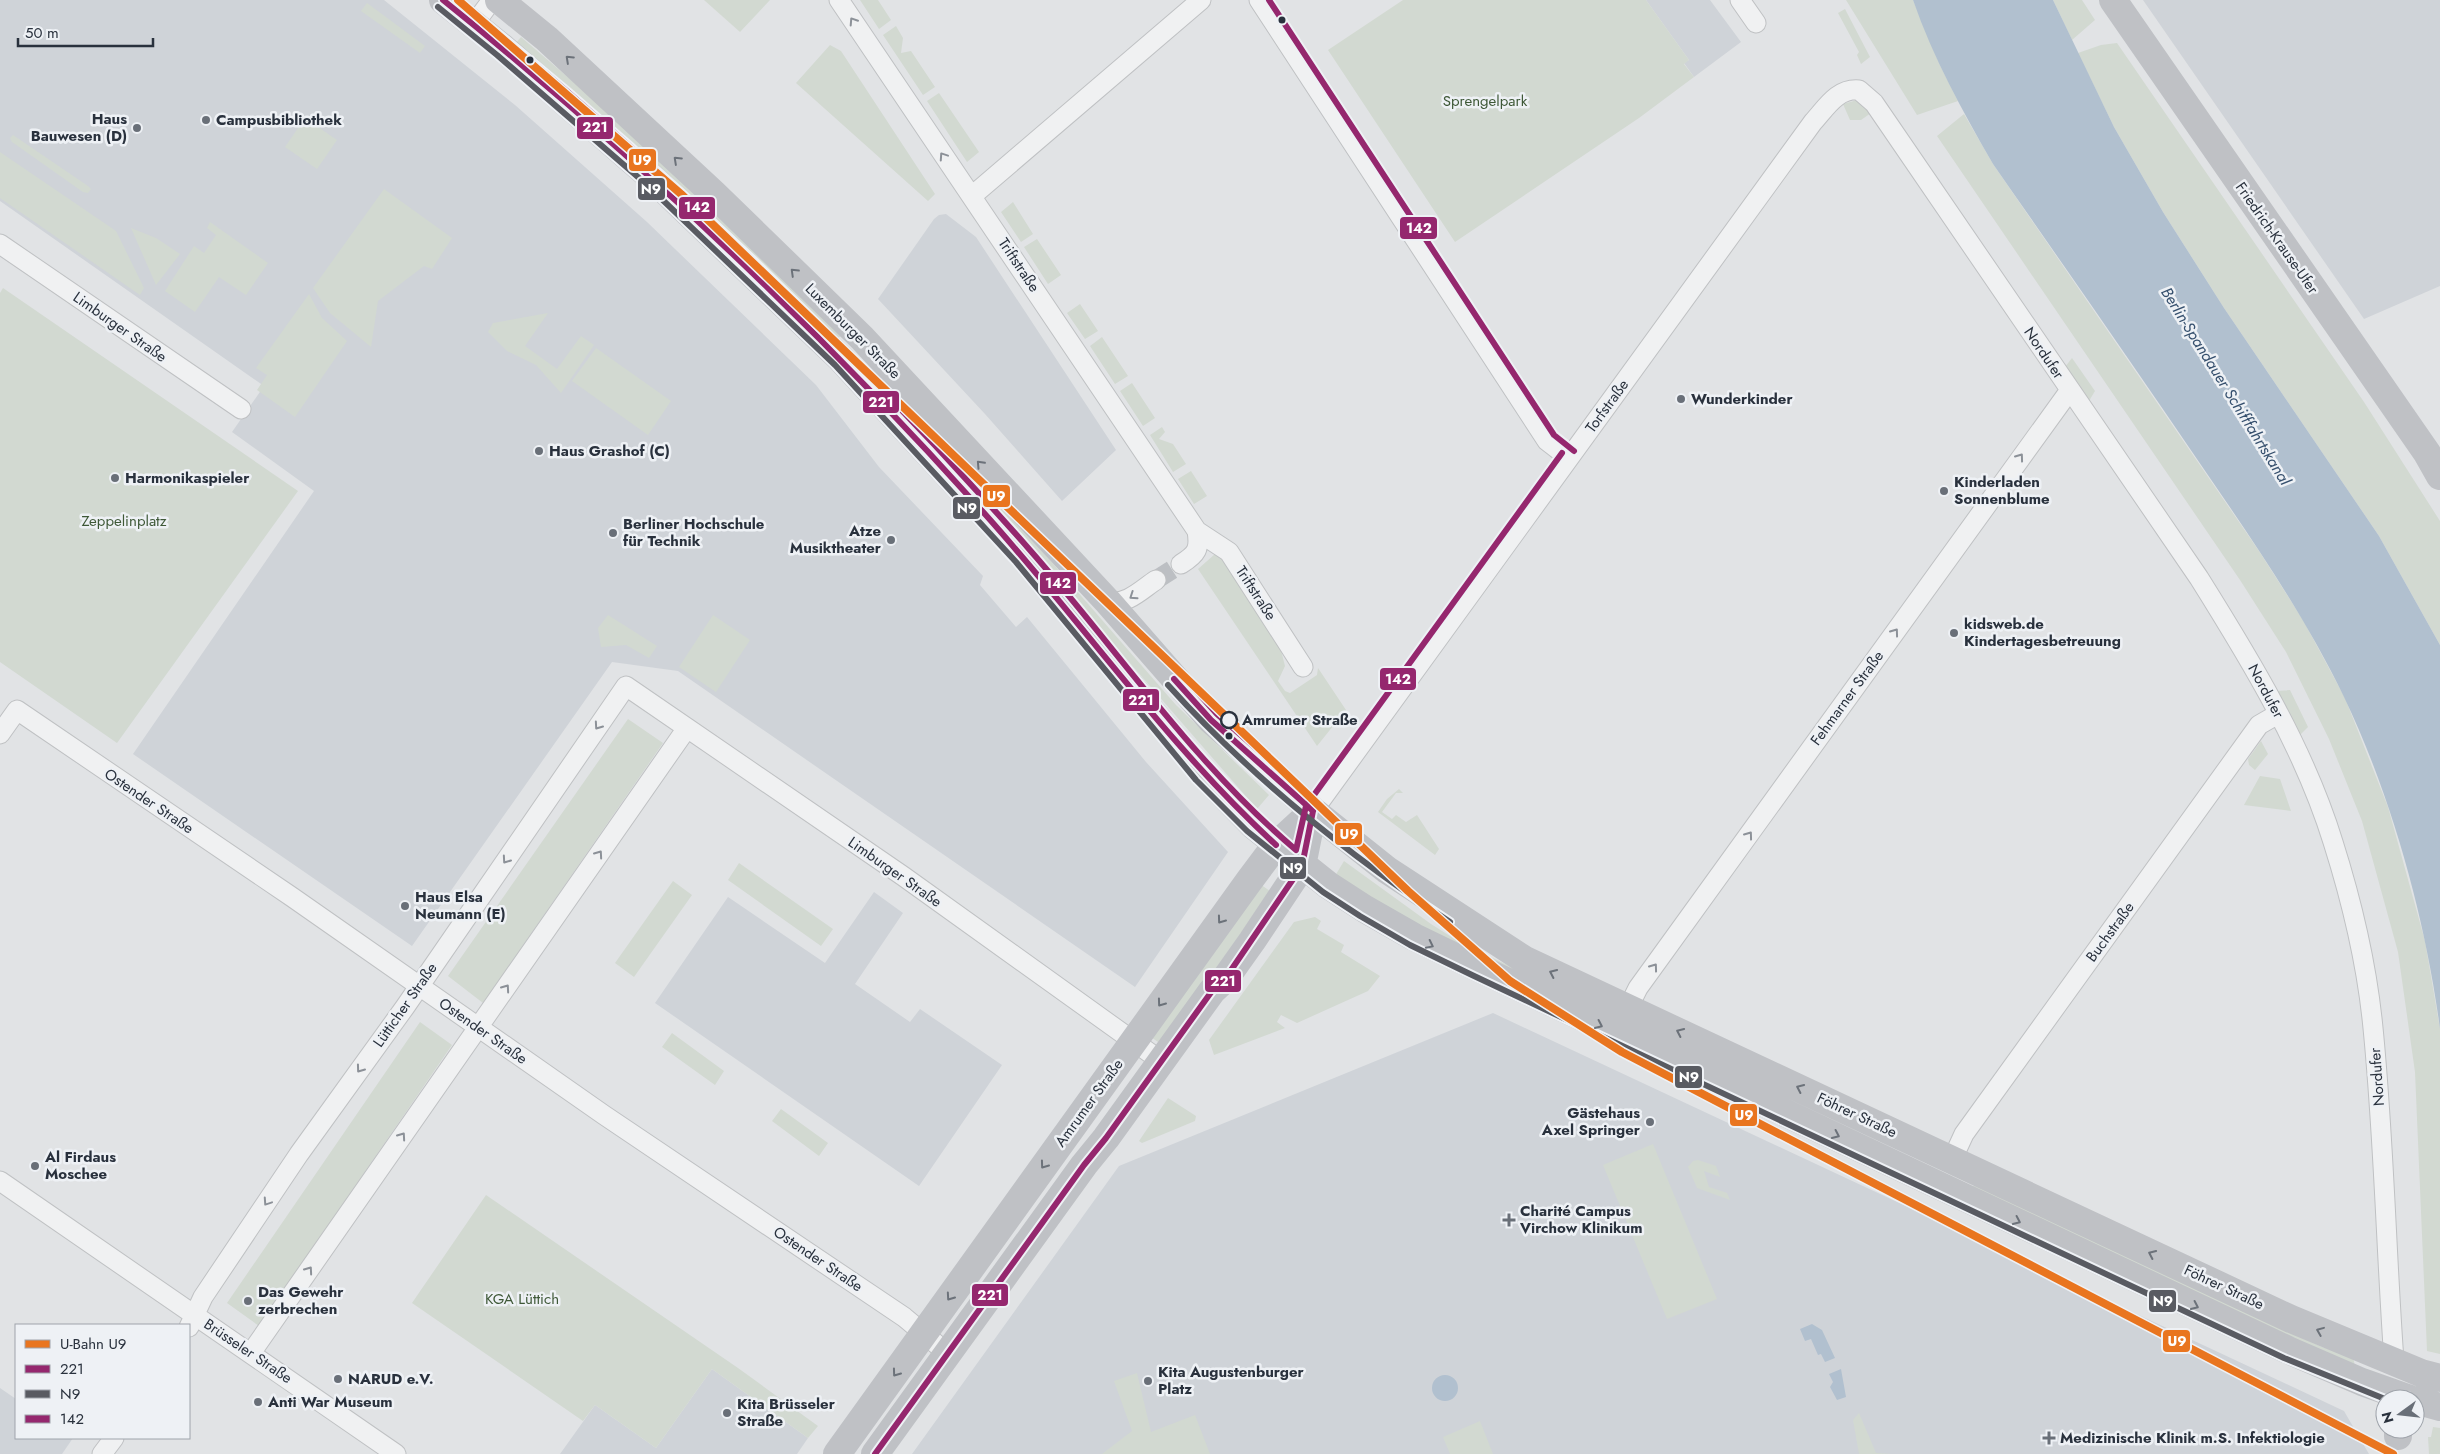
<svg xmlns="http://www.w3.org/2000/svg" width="2440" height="1454" font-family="Jost,sans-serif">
<rect width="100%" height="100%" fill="#e1e3e5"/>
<path fill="#cfd3d8" d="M 0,0 L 384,0 L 515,105 L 647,222 L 816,385 L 879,467 L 983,576 L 980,585 L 1016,627 L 1027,617 L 1146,762 L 1228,852 L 1135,987 L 678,671 L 612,662 L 412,946 L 133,754 L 314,491 L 232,432 L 264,386 L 0,201 Z
M 1646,0 L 1710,0 L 1741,42 L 1694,77 L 1684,63 L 1689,60 Z
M 2143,0 L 2440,0 L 2440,286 L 2364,319 Z
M 946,214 L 976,237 L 1116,450 L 1062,501 L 985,414 L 878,299 L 934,219 L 939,215 Z
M 874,892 L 903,913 L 855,984 L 910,1022 L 920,1009 L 1002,1065 L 919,1186 L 655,1003 L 728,897 L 825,963 Z
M 1493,1013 L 2344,1411 L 2369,1454 L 912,1454 L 1119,1166 Z
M 712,1369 L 808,1438 L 797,1454 L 560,1454 L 595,1405 L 656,1448 Z
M 0,1388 L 16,1399 L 16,1438 L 73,1438 L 62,1454 L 0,1454 Z"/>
<path fill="#d2d9d1" d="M 704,0 L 770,0 L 740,32 Z
M 860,0 L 878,0 L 891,20 L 879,29 Z
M 1403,0 L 1646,0 L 1689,60 L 1684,64 L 1694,77 L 1639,118 L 1455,242 L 1328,50 Z
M 1846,0 L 1913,0 L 1939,63 L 1958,101 L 1917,115 Z
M 2053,0 L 2082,0 L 2095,20 L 2072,40 Z
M 367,3 L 425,46 L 420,53 L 361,11 Z
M 1845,9 L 1870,57 L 1861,64 L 1857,55 L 1859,52 L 1838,13 Z
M 896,26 L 903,38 L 901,53 L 911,51 L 935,87 L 923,95 L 883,35 Z
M 521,37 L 641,140 L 842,335 L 840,337 L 835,337 L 758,258 L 637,146 L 516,43 Z
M 2117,43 L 2364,402 L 2440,521 L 2440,645 L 2379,536 L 2224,308 L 2163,212 L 2114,127 L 2078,53 L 2101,45 Z
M 830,45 L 841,51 L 935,194 L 928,201 L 796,83 Z
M 939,93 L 979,152 L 967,162 L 927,101 Z
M 1857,100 L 1871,113 L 1861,120 L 1850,120 L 1843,104 Z
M 1964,114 L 1993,164 L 2259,551 L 2303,620 L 2345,698 L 2388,807 L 2425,941 L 2440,1029 L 2440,1354 L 2427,1351 L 2415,1072 L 2398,952 L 2362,821 L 2329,739 L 2286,652 L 2240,580 L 1937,136 Z
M 305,118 L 337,140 L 317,169 L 285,147 Z
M 13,135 L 88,186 L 91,189 L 88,193 L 83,192 L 12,142 L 10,138 Z
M 0,152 L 116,231 L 144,288 L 140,295 L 0,198 Z
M 384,189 L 452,238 L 432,269 L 424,266 L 378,301 L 371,347 L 330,313 L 313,288 Z
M 1013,202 L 1033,234 L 1021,242 L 1001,212 Z
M 210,222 L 268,263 L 246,295 L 219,277 L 195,312 L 165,291 L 194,246 L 204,253 L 216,235 L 207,228 Z
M 131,228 L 156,238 L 180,254 L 156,285 Z
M 1037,239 L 1061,275 L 1048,284 L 1024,247 Z
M 3,288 L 298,491 L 117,743 L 0,662 L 0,293 Z
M 309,294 L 322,318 L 347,341 L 295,417 L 257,390 L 267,375 L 256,368 Z
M 1080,304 L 1098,331 L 1085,339 L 1067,313 Z
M 548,313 L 525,346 L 557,369 L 581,336 L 594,345 L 561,393 L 536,365 L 507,351 L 488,332 L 493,323 Z
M 1102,337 L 1128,376 L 1115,384 L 1090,346 Z
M 596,348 L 671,401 L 648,435 L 572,381 Z
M 2072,358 L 2095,391 L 2089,401 L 2065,367 Z
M 889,381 L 1042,551 L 1176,705 L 1269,795 L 1257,809 L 1062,585 L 884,386 Z
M 1132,383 L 1155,418 L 1143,426 L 1120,391 Z
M 1162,427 L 1165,432 L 1159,439 L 1173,444 L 1186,464 L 1173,472 L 1150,435 Z
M 1191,471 L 1207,496 L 1194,504 L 1178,479 Z
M 1215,554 L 1221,555 L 1277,635 L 1285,666 L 1278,681 L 1285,691 L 1290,693 L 1317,675 L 1318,668 L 1346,710 L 1317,746 L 1198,569 Z
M 608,615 L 657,646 L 649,658 L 626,645 L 601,647 L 598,628 Z
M 713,615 L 750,640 L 716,692 L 679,667 Z
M 2290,690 L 2308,727 L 2300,735 L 2277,691 Z
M 628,719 L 663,743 L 483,1003 L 448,976 Z
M 2261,741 L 2268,754 L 2255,770 L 2249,765 L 2248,759 Z
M 2260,776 L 2280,779 L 2291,811 L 2244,805 Z
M 1399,789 L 1403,793 L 1396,793 L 1382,812 L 1392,819 L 1396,815 L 1406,822 L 1417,815 L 1439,849 L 1435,855 L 1378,812 L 1387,799 Z
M 1344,861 L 1431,924 L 1461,943 L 1641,1028 L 1639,1031 L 1427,930 L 1335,876 Z
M 739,863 L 833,929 L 821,946 L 728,880 Z
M 673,881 L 692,895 L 634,977 L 615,963 Z
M 1257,882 L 1270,891 L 1258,910 L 1161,1044 L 1148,1035 Z
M 1315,917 L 1321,921 L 1317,929 L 1344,945 L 1341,952 L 1380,976 L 1368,991 L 1297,1023 L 1281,1015 L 1277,1022 L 1285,1028 L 1214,1055 L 1209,1040 L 1294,922 Z
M 420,1022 L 452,1045 L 259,1326 L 227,1303 Z
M 672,1033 L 724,1071 L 715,1085 L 662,1047 Z
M 1168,1098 L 1196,1116 L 1195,1121 L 1142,1143 L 1139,1141 Z
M 781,1109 L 828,1143 L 819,1156 L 772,1121 Z
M 1653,1144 L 1717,1299 L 1667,1319 L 1603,1165 Z
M 1698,1160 L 1716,1166 L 1720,1177 L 1704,1171 L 1709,1187 L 1727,1193 L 1730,1200 L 1697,1188 L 1688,1167 L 1693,1161 Z
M 1974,1185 L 2322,1347 L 2353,1356 L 2355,1367 L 1973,1187 Z
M 486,1195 L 738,1368 L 818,1426 L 808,1438 L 712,1369 L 656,1448 L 595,1405 L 583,1421 L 428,1314 L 412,1303 Z
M 1137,1373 L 1151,1432 L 1195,1415 L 1210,1454 L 1102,1454 L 1132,1431 L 1114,1381 Z
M 1859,1413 L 1876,1453 L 1891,1454 L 1859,1454 L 1853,1420 Z
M 1480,1421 L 1493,1454 L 1450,1454 L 1443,1437 Z
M 2433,1427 L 2440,1428 L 2440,1454 L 2429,1454 L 2428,1437 L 2431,1437 Z"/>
<path fill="#b1c0cf" d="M 1913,0 L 2053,0 L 2114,127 L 2163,212 L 2224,308 L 2379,536 L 2440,645 L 2440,1029 C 2426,921 2392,797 2344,697 C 2304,614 2251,538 2199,462 C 2131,362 2062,263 1993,164 C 1963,112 1933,58 1913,0 Z
M 1812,1324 L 1822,1330 L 1835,1358 L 1825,1362 L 1821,1354 L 1818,1355 L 1811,1339 L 1805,1341 L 1800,1329 Z
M 1841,1369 L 1846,1397 L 1837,1400 L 1830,1387 L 1833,1382 L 1829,1374 Z
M1432 1388a13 13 0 1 1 26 0a13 13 0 1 1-26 0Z"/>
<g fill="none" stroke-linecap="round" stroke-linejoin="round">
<path stroke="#bcbfc3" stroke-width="19" stroke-dasharray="19 9" stroke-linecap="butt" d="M 1156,580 L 1181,564"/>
<defs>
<path id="street" d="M 839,0 L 1197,531 L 1229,552 L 1303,667
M 1259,0 L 1547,441 L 1569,458
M 1740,0 L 1756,23
M 474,24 L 492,0
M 972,196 L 1201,0
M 0,244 L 241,409
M 1181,564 C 1197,554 1200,549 1197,531
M 1108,602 C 1127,605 1141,590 1156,580
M 0,734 L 17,710 L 292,897 L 604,1115 L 904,1317 L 947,1353
M 1313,811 L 1813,122 C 1826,108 1837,88 1859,90 L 1874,103 L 2199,578 C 2251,661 2304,748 2333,842 C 2352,902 2367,965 2373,1028 C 2384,1138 2386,1250 2394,1361
M 1628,1008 L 1638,988 L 2070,390
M 1952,1160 L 1964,1134 L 2259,725 L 2278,714
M 0,1181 L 396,1454
M 189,1327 L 203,1297 L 299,1154 L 405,1007 L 626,686 L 903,876 L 1161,1061
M 251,1353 L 687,728
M 102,1454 L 114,1438"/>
</defs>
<use href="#street" stroke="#bfc1c3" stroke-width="21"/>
<use href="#street" stroke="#f0f1f2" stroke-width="19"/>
<path stroke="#bfc1c5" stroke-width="28" d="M 443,0 L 503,48 L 652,178 L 841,359 L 1023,556 L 1203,774 L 1253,825 L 1328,885 L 1365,909 L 1414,937 L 1476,967 L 2288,1350 L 2362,1382 L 2410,1399
M 499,0 L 547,39 L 714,194 L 862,338 L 1108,602 L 1211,720 L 1313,811 L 1387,870 L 1525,960 L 2291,1319 L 2421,1373 L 2440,1378
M 2113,0 L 2427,453 L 2440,476
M 2415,1400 L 2440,1407
M 2398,1429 L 2398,1436
M 837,1454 L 1249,881 L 1276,845 L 1313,811
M 875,1454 L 1084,1165 L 1106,1138 L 1212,991 L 1225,979 L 1252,941 L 1302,866 L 1313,811"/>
<defs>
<path id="bus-1" d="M 443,0 C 638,157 817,327 984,513 C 1083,623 1167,745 1276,845
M 1174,679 L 1211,720 L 1313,811
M 875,1454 L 1084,1165 L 1106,1138 L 1212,991 L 1225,979 L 1302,866 L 1313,811"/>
<path id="bus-2" d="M 438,7 L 497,55 L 646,184 L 835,365 L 1016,562 L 1196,780 L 1247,831 L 1323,892 L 1360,916 L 1410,945 L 1472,975 L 2284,1358 L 2385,1399
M 1168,685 C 1250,776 1347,854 1450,922"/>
<path id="bus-3" d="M 457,0 C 663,165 854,351 1029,549 C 1118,650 1193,763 1296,850 L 1306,806 L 1562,453
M 1269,0 L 1554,435 L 1574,451
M 1180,673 L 1217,714 L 1319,804"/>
</defs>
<use href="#bus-1" stroke="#eef1f5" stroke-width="10"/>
<use href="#bus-2" stroke="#eef1f5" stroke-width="10"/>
<use href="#bus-3" stroke="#eef1f5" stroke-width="10"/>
<use href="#bus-1" stroke="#95276e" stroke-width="6"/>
<use href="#bus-2" stroke="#595b62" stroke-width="6"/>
<use href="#bus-3" stroke="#95276e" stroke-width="6"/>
<defs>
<path id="metro-1" d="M 458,0 L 681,194 L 1408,891 L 1510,981 L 1622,1052 L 2393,1454"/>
</defs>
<use href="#metro-1" stroke="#eef1f5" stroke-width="11"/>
<use href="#metro-1" stroke="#e9751f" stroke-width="8"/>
</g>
<defs><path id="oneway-chevron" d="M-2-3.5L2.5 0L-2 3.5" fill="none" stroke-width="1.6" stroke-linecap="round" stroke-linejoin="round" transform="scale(1.25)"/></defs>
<g stroke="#8c9198">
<use href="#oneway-chevron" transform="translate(853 21) rotate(-123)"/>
<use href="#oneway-chevron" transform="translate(943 156) rotate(-124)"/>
<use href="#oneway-chevron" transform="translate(2020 457) rotate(-54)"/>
<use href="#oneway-chevron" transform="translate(1133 596) rotate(146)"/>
<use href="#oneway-chevron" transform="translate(1895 632) rotate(-54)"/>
<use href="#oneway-chevron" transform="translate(598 726) rotate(125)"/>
<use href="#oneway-chevron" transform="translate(1749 835) rotate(-54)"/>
<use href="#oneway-chevron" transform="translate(599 854) rotate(-55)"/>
<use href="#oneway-chevron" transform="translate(506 860) rotate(125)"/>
<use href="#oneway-chevron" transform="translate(1654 967) rotate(-54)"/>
<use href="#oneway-chevron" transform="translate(506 988) rotate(-55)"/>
<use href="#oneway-chevron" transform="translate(360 1069) rotate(126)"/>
<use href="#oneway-chevron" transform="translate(402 1136) rotate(-55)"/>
<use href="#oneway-chevron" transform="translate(267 1202) rotate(124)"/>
<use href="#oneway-chevron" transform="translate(309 1270) rotate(-55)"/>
</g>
<g stroke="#6c727a">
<use href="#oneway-chevron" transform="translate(569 59) rotate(-137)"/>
<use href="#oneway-chevron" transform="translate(677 160) rotate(-137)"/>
<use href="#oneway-chevron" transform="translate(794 272) rotate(-136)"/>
<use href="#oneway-chevron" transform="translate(980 464) rotate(-133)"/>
<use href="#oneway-chevron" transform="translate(1221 920) rotate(126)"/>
<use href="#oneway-chevron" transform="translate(1430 945) rotate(26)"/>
<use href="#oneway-chevron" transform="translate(1553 973) rotate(-155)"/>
<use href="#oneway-chevron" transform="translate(1161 1003) rotate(126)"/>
<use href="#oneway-chevron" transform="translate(1599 1025) rotate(25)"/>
<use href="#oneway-chevron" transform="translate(1680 1032) rotate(-155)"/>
<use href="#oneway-chevron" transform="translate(1800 1088) rotate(-155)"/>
<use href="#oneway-chevron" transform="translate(1836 1135) rotate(25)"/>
<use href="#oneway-chevron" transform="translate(1044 1165) rotate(126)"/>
<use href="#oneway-chevron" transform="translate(2017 1221) rotate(25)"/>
<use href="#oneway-chevron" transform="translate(2152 1254) rotate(-155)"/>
<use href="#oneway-chevron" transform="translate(950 1297) rotate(125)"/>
<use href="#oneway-chevron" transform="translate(2195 1306) rotate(25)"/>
<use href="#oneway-chevron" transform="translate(2320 1331) rotate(-158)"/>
<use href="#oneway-chevron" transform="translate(896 1373) rotate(126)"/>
</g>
<g fill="#29313d" stroke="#eef1f5" stroke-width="2">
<circle cx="1282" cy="20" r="4.5"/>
<circle cx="530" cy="60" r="4.5"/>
<circle cx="1229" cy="736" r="4.5"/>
</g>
<g fill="#696f78" stroke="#eef1f5" stroke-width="2">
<circle cx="206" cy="120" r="5"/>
<circle cx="137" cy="128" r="5"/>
<circle cx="1681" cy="399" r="5"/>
<circle cx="539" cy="451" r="5"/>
<circle cx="115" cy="478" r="5"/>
<circle cx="1944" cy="491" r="5"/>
<circle cx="613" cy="533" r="5"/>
<circle cx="891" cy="540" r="5"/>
<circle cx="1954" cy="633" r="5"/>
<circle cx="405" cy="906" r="5"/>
<circle cx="1650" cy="1122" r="5"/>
<circle cx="35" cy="1166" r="5"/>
<path d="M1506.5 1212.5h5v5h5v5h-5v5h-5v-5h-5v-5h5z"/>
<circle cx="248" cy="1301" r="5"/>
<circle cx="338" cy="1379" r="5"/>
<circle cx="1148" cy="1381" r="5"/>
<circle cx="258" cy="1402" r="5"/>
<circle cx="727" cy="1413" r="5"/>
<path d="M2046.5 1430.5h5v5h5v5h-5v5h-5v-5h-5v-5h5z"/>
</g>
<circle fill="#eef1f5" stroke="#29313d" stroke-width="2.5" cx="1229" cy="720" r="8"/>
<g text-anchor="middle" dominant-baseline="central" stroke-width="5" stroke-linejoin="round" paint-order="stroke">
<g font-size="15" fill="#3e5837" stroke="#eef1f5">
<text x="1485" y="101">Sprengelpark</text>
<text x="124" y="521">Zeppelinplatz</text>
<text x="522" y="1299">KGA Lüttich</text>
</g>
<g font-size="15" font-weight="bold" fill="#29313d" stroke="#eef1f5" text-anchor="start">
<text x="127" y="119" text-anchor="end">Haus<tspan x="127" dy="17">Bauwesen (D)</tspan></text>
<text x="216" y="120">Campusbibliothek</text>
<text x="1691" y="399">Wunderkinder</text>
<text x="549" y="451">Haus Grashof (C)</text>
<text x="125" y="478">Harmonikaspieler</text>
<text x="1954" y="482">Kinderladen<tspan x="1954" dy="17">Sonnenblume</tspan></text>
<text x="623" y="524">Berliner Hochschule<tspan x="623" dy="17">für Technik</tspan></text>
<text x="881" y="531" text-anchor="end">Atze<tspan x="881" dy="17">Musiktheater</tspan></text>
<text x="1964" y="624">kidsweb.de<tspan x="1964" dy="17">Kindertagesbetreuung</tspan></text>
<text x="415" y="897">Haus Elsa<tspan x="415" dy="17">Neumann (E)</tspan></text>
<text x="1640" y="1113" text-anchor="end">Gästehaus<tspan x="1640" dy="17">Axel Springer</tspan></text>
<text x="45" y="1157">Al Firdaus<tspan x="45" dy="17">Moschee</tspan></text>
<text x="1520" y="1211">Charité Campus<tspan x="1520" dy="17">Virchow Klinikum</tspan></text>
<text x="258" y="1292">Das Gewehr<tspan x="258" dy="17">zerbrechen</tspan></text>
<text x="1158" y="1372">Kita Augustenburger<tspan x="1158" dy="17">Platz</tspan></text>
<text x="348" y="1379">NARUD e.V.</text>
<text x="268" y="1402">Anti War Museum</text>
<text x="737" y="1404">Kita Brüsseler<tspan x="737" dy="17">Straße</tspan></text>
<text x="2060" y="1438">Medizinische Klinik m.S. Infektiologie</text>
</g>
<g font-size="15" fill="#29313d" stroke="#eef1f5">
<text transform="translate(2277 238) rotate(55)">Friedrich-Krause-Ufer</text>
<text transform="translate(1019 265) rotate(56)">Triftstraße</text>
<text transform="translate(120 327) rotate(35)">Limburger Straße</text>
<text transform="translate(853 331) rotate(45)">Luxemburger Straße</text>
<text transform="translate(2044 353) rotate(56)">Nordufer</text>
<text transform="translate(1607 406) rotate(-54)">Torfstraße</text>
<text transform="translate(1256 593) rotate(57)">Triftstraße</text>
<text transform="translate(2266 691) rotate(62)">Nordufer</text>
<text transform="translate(1847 698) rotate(-54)">Fehmarner Straße</text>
<text transform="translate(149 801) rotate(34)">Ostender Straße</text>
<text transform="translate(895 872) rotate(35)">Limburger Straße</text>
<text transform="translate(2110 932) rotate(-54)">Buchstraße</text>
<text transform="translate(405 1005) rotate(-55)">Lütticher Straße</text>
<text transform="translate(483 1031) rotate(35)">Ostender Straße</text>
<text transform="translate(2377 1077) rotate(-94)">Nordufer</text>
<text transform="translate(1089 1103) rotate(-54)">Amrumer Straße</text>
<text transform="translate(1857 1115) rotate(25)">Föhrer Straße</text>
<text transform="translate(818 1259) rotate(34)">Ostender Straße</text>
<text transform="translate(2224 1287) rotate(25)">Föhrer Straße</text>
<text transform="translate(248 1351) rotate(34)">Brüsseler Straße</text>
</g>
<g font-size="15" font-weight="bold" fill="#29313d" stroke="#eef1f5" text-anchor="start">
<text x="1242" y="720">Amrumer Straße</text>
</g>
<g font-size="16" font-style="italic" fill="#36506e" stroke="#eef1f5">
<text transform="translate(2226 386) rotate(58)">Berlin-Spandauer Schifffahrtskanal</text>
</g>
</g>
<g stroke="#eef1f5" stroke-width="2">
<rect x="576" y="116" width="38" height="24" rx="5" fill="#95276e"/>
<rect x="628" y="148" width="29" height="24" rx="5" fill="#e9751f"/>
<rect x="637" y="177" width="29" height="24" rx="5" fill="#595b62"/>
<rect x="678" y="196" width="38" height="24" rx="5" fill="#95276e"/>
<rect x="1399" y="216" width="39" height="24" rx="5" fill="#95276e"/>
<rect x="862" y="390" width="38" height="24" rx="5" fill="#95276e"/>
<rect x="982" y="484" width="29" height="24" rx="5" fill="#e9751f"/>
<rect x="952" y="496" width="29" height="24" rx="5" fill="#595b62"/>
<rect x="1039" y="571" width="38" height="24" rx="5" fill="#95276e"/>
<rect x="1379" y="667" width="38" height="24" rx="5" fill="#95276e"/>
<rect x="1122" y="688" width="38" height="24" rx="5" fill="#95276e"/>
<rect x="1334" y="822" width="29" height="24" rx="5" fill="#e9751f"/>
<rect x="1279" y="856" width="28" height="24" rx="5" fill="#595b62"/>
<rect x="1204" y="969" width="38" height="24" rx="5" fill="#95276e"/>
<rect x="1674" y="1065" width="29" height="24" rx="5" fill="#595b62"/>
<rect x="1729" y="1103" width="29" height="24" rx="5" fill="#e9751f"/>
<rect x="971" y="1283" width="38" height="24" rx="5" fill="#95276e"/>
<rect x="2148" y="1289" width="29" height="24" rx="5" fill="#595b62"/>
<rect x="2162" y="1329" width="29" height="24" rx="5" fill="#e9751f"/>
</g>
<g font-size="14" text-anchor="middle" font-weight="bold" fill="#fff">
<text x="595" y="132">221</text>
<text x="642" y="165">U9</text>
<text x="651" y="194">N9</text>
<text x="697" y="212">142</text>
<text x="1419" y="233">142</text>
<text x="881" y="407">221</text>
<text x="996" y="501">U9</text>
<text x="967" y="513">N9</text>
<text x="1058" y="588">142</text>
<text x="1398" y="684">142</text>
<text x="1141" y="705">221</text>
<text x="1349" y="839">U9</text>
<text x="1293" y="873">N9</text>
<text x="1223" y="986">221</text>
<text x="1689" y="1082">N9</text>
<text x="1744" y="1120">U9</text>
<text x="990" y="1300">221</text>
<text x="2163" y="1306">N9</text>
<text x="2177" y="1346">U9</text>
</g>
<rect x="15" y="1324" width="175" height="115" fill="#eef1f5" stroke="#9fa4ab"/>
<rect x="25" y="1340" width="25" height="8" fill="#e9751f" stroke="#9fa4ab"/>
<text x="60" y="1349" font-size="15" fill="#29313d">U-Bahn U9</text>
<rect x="25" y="1365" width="25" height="8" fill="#95276e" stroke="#9fa4ab"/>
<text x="60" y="1374" font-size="15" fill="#29313d">221</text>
<rect x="25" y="1390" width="25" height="8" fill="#595b62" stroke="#9fa4ab"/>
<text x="60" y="1399" font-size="15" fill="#29313d">N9</text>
<rect x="25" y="1415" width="25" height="8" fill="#95276e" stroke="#9fa4ab"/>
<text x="60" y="1424" font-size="15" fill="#29313d">142</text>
<g transform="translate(2400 1414) rotate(255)"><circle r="24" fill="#eef1f5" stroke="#9fa4ab"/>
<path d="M0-4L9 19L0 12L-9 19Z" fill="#696f78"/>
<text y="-8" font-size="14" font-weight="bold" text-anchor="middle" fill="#29313d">N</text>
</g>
<path d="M18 38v8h135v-8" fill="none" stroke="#29313d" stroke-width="2.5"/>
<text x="25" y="38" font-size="15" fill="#29313d" stroke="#eef1f5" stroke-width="4" paint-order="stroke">50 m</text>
</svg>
